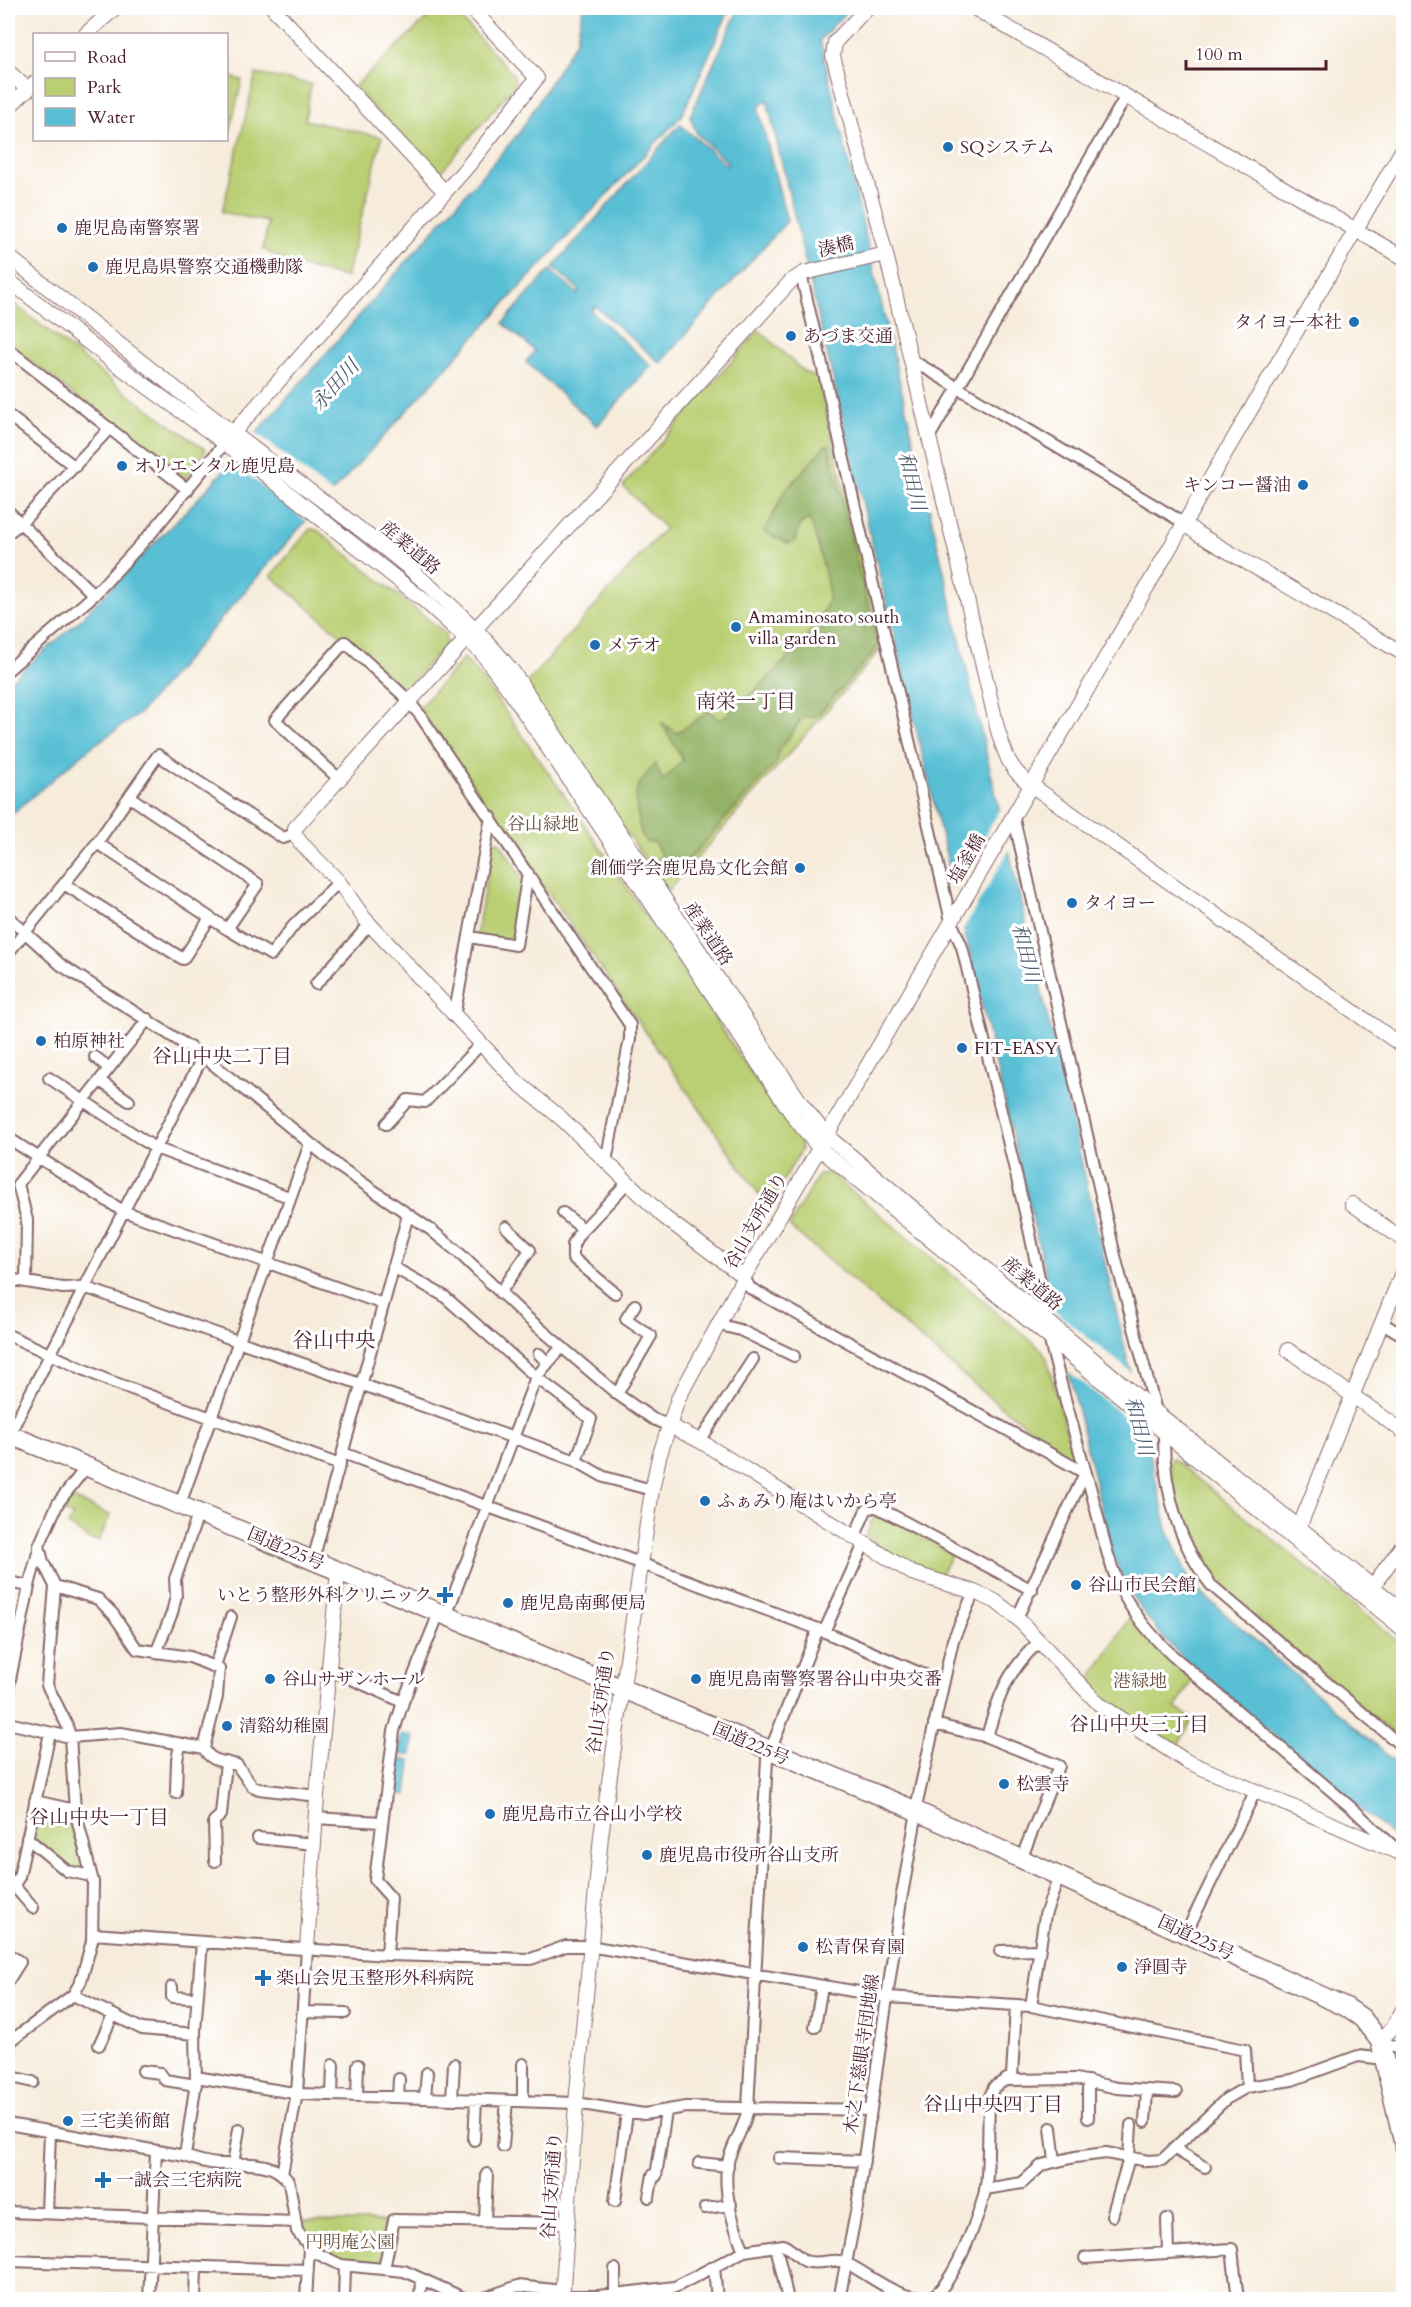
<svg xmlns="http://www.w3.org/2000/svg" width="1411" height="2307" font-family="Cardo,'Noto Serif JP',serif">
<rect width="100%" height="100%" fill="#fff"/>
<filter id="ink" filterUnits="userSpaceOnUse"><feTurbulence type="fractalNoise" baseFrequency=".0167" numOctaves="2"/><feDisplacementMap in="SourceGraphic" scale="12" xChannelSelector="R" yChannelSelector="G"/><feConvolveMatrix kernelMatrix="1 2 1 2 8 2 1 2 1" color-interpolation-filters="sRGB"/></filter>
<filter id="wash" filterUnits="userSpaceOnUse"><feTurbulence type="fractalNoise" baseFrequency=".008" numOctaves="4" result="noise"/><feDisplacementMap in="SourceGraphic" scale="24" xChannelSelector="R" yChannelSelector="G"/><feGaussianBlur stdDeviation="1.35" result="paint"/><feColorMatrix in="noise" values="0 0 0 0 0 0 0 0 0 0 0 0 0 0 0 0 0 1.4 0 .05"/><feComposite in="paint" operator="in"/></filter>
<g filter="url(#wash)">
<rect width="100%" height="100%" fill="#f7ecdb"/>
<path fill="#bacf73" stroke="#82774f" stroke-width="1.5" d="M 438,8 L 451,8 L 514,75 L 515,85 L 438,175 L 354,87 Z
M 256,74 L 311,84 L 305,120 L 382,137 L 346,277 L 290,264 L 263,249 L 268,222 L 222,212 Z
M 227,76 L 242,80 L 229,135 L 227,134 Z
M 8,299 L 125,392 L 206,450 L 186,478 L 174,474 L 8,343 Z
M 759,330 L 804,372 L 818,378 L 882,648 L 668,891 L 523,687 L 665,528 L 623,486 Z
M 310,529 L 317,530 L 445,633 L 446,644 L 405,690 L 271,576 Z
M 464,658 L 483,680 L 577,813 L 770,1101 L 800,1139 L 801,1150 L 768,1207 L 419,708 Z
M 499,841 L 524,880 L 514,940 L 476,936 L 493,842 Z
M 830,1173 L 1042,1350 L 1047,1359 L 1074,1459 L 1072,1462 L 1046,1447 L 1048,1443 L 985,1394 L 789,1226 L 819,1174 Z
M 1172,1458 L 1403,1645 L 1403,1743 L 1214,1583 L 1182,1529 L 1169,1465 Z
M 71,1498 L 110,1515 L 99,1541 L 89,1539 L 68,1525 L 73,1516 L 64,1512 Z
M 881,1512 L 952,1554 L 938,1578 L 906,1567 L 866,1536 L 872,1520 Z
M 1130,1617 L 1193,1679 L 1175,1708 L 1193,1719 L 1175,1750 L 1112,1707 L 1087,1684 Z
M 40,1807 L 70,1813 L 73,1818 L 85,1868 L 82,1872 L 68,1867 L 34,1838 L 33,1831 Z
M 304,2222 L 387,2222 L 389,2225 L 381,2262 L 378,2264 C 347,2264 312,2257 301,2224 Z"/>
<path fill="#93b265" stroke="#6e6848" stroke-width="1.5" d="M 829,445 L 878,647 L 817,716 L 803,717 L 779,751 L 777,761 L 675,875 L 668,866 L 661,871 L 655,866 L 656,860 L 662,855 L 653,841 L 647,843 C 640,835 640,827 638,816 C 632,788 637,786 655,764 L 663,781 L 683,760 L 661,722 L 677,733 L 709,711 L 721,720 C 748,698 821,632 828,600 C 831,589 815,531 809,519 L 801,523 L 795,540 L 789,544 L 764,532 L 785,491 L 825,446 Z"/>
<path fill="#58bfd5" stroke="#516f80" stroke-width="1.5" d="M 583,8 L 730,8 L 682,115 L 520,287 L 296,532 L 139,714 L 90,748 L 8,817 L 8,683 L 80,620 L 211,485 L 519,133 L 576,41 Z
M 739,8 L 849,8 L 820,40 L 1167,1529 L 1192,1585 L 1403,1769 L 1403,1845 L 1182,1657 C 1146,1620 1133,1602 1112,1554 L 767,100 L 758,108 L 787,221 L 660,363 L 595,306 L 591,311 L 651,366 L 597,426 L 526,362 L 535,351 L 503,323 L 550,270 L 578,294 L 580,291 L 553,267 L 680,124 L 726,165 L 728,163 L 697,134 L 690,116 Z
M 401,1734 L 414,1736 L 411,1755 L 399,1754 Z
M 397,1759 L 411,1761 L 407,1795 L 393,1793 Z"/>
<path fill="#f7ecdb" d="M 254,431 L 334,495 L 309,523 L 229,460 Z
M 1001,808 L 1010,849 L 962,931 L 953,889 Z
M 1051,1308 L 1136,1376 L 1150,1437 L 1065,1369 Z"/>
</g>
<g filter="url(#ink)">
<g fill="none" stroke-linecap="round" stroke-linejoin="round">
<defs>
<path id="street" d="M 801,274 L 951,921 L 962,947 L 1029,1229 L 1048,1321
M 8,349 L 188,490
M 910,359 L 1184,523
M 8,415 L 75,467
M 928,439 L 1126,96
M 8,511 L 94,595
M 8,533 L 21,523 L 110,428
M 8,670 L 94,595 L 153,531 L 228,439
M 338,778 L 275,720 L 345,642 L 403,695 L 420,715 L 630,1025 L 630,1039 L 606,1161
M 130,797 L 258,884 L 227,929
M 1013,815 L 1116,1260 L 1156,1411
M 97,843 L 227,929 L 271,955 L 294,925 L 339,882
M 64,884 L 183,959 L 210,918
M 8,917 L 61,965 L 203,1056 L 338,1166 L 431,1230 L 458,1252 L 523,1314 L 617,1394 L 653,1419 L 668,1425
M 470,937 L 516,945 L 528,873
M 8,953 L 97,843 L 158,755 L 283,838 L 295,834
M 316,984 L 370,924
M 454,1017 L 491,817
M 95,1057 L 109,1068
M 49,1078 L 155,1148 L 289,1197
M 100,1081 L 129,1101
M 386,1124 L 408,1100 L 425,1102 L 481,1044
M 8,1138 L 123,1211 L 383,1304
M 563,1213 L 583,1229
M 393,1267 L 444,1296 L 536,1377 L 591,1419 L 576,1461
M 744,1277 L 750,1288 L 1085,1473
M 8,1279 L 63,1288 L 84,1287 L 514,1438 L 576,1461 L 604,1477 L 652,1490
M 26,1282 L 27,1220 L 18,1184 L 148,1019
M 500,1293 L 530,1250 L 506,1227
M 615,1293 L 573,1258 L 573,1245 L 578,1235 L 628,1182
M 1382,1323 L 1404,1336
M 717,1324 L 740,1330 L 794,1356
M 8,1335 L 107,1380 L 340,1465
M 1050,1341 C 1062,1390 1076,1439 1090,1487 C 1111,1563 1111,1598 1173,1656 L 1354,1810 L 1396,1849
M 539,1354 L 548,1363
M 617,1394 L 651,1336 L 626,1319 L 635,1305
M 1164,1434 C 1163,1488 1178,1543 1211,1585 L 1404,1748
M 9,1435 L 203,1056
M 700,1441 L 753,1359
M 343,1453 L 818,1629 L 943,1683
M 180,1504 L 310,1144
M 855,1536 L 866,1510 L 875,1506 L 1032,1590
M 313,1560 L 408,1215
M 8,1582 L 29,1586 L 8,1689
M 29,1586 L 39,1549
M 55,1586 L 98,1599 L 113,1614 L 137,1649 L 190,1657 L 219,1669 L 217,1697 L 204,1748 C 210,1762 223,1761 237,1765 L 252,1786 L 259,1789 L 317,1796
M 446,1616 L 536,1377 L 561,1348
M 1017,1618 L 1085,1473
M 824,1632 L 865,1542
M 156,1653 L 172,1613 L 176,1596 L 175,1579 L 199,1512
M 215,1666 L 231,1617
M 327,1668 L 403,1702
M 8,1723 L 70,1737 L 121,1733 L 204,1748
M 934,1724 L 987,1737 L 1059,1766 L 1021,1859
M 987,1737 C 998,1697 1007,1671 1038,1643
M 176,1793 L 177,1760 L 180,1745
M 35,1801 L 75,1810
M 315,1818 L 381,1822
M 27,1838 L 67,1871 L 91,1876
M 258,1838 L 313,1844
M 215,1861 L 214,1821 L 221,1815 L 226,1762
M 8,1879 L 33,1908
M 13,1886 L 19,1877 L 50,1733
M 1186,1933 L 1255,1792
M 93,1934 L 387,1955 L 531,1959 L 566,1946 L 589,1946 L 888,1997 L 1031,2006 L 1245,2050 L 1247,2087
M 1000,1951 L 1038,1950
M 8,1954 L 20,1962 L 8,1981
M 387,1955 L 391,1898 L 375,1880 L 394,1731 L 403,1702 L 439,1613
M 172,1987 L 172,1997 L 197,1998
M 73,1995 L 142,2029 L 195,2034
M 1031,2006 L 1045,1915 L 1059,1876
M 303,2012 L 345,2013
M 815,2027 L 822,1986
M 1380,2041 L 1404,2050
M 8,2043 L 73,1995 L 81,1981 L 92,1941 L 93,1882 L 75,1810 L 70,1737 L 67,1725 L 47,1685 L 55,1586 L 43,1562 L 39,1546 L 58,1503 L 87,1466
M 99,2045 L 113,2015
M 1392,2064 L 1404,2070
M 143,2071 L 160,2073 L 165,2080 L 196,2085
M 8,2076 L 33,2082
M 196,2077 L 300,2094 L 576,2103 L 644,2114 L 686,2107 L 871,2110
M 1008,2080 L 1076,2079 L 1117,2088 L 1176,2092
M 332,2095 L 333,2065
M 357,2096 L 358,2065
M 398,2097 L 399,2079
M 425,2098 L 427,2073
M 452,2099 L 454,2064
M 523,2101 L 523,2064
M 1088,2118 L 1088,2081
M 1145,2122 L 1147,2090
M 8,2124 L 185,2156 C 196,2160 206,2163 218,2164 C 243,2165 272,2158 289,2182 L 297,2231 L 314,2252 L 341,2265 L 404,2271 L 468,2300
M 1051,2128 L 1055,2162
M 474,2140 L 476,2100
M 503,2146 L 507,2101
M 1175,2149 L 1205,2167
M 185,2156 L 196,2082 L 195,2031 L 202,1942
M 779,2158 L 864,2161
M 699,2163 L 728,2166
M 233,2164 L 239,2129
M 282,2174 L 297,2093 L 307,1949
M 985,2189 L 1022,2183 L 1042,2165 L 1075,2157 L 1106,2153 L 1148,2161 L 1162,2160 L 1226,2099 L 1247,2087 L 1292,2080 L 1358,2056 L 1376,2058
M 649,2197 L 653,2175 L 656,2176 L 666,2111
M 615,2201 L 627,2113
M 705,2208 L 731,2205
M 8,2212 L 295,2222
M 47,2213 L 50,2132
M 1112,2216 L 1129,2158 L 1131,2125
M 1167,2219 L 1168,2253
M 485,2221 L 487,2174
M 776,2246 L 788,2300
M 744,2251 C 733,2224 720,2183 730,2155 C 736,2138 745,2126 748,2108 L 767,1759 L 818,1629
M 1085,2258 L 1232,2249 L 1238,2300
M 8,2261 L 308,2270
M 714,2267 L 717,2300
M 384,2269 L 394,2220 L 568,2223
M 615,2269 L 615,2293
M 563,2296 L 598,2296 L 675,2287 L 744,2251 L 783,2245 C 792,2249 797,2257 805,2261 C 818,2266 834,2257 846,2263 C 871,2275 899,2302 929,2297 C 951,2294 983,2207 986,2186 C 989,2158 988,2127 989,2099 L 994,2087 L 1012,2076 L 1016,2006
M 149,2300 L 156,2151
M 195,2300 L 196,2268
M 306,2300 L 309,2248
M 344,2300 L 345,2266
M 420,2300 L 421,2279
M 479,2300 L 518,2286 L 563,2291
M 839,2300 L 857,2207 L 901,1900 L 917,1812 L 917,1803 L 953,1640 L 974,1592"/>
<path id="secondary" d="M 273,8 L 444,191
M 867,8 L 835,42 L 833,56 L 886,254 L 998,731 C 1006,756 1009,769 1031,785 L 1404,1047
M 974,8 L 1404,258
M 86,34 L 115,8
M 8,71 L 28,90
M 8,108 L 34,83
M 8,256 C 92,323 176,390 262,455 C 350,522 444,586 513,672 L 801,1103 L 826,1135 L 1150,1407 L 1404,1612
M 8,280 L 112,361 L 233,449 L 426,602 L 481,652 L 510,691 L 794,1117 L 819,1148 L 1404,1630
M 233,433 L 468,166 L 537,78 L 471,8
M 1184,523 L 1198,534 L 1404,654
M 1352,1204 L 1404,1240
M 744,1277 L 664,1217 L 561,1118 L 518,1083 L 364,918 L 339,882 L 300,842 L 295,834 L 295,828 L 791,281 L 804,273 L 886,254
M 1288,1350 L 1404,1432
M 668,1425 L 700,1441 L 912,1573 L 974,1592 L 995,1601 L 1017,1618 L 1099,1704 L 1186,1761 L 1404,1855
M 1296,1535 L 1404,1268
M 1372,1587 L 1404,1543
M 307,1949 L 317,1796 L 338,1571
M 1380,2041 L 1393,2027 L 1404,2008
M 562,2300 L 576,2103 L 601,1836 L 652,1490 L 659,1457 L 678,1399 L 744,1277 L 1404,147"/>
<path id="highway" d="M 8,1434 L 905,1806 L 1346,2007 L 1362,2018 L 1380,2041 L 1404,2145"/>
</defs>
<use href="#street" stroke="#876769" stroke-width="14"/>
<use href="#secondary" stroke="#876769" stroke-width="16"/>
<use href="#highway" stroke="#876769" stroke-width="21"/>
<use href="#street" stroke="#fff" stroke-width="10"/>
<use href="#secondary" stroke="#fff" stroke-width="14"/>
<use href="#highway" stroke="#fff" stroke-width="18"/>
</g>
</g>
<g fill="#1f6fb2" stroke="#fff" stroke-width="2">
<circle cx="948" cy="147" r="6"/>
<circle cx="62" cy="228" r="6"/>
<circle cx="93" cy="267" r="6"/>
<circle cx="1354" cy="322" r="6"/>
<circle cx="791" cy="336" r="6"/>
<circle cx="122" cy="466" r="6"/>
<circle cx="1303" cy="485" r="6"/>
<circle cx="736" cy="627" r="6"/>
<circle cx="595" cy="645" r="6"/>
<circle cx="800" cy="868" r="6"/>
<circle cx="1072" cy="903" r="6"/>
<circle cx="41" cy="1041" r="6"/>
<circle cx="962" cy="1048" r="6"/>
<circle cx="705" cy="1501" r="6"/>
<circle cx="1076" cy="1585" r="6"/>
<path d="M442 1586h6v6h6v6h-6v6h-6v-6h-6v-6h6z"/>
<circle cx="508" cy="1603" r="6"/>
<circle cx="270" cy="1679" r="6"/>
<circle cx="696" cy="1679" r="6"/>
<circle cx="227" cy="1726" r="6"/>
<circle cx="1004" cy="1784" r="6"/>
<circle cx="490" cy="1814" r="6"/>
<circle cx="647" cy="1855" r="6"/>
<circle cx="803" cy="1947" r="6"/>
<circle cx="1122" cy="1967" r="6"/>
<path d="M260 1969h6v6h6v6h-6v6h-6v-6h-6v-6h6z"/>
<circle cx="68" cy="2121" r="6"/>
<path d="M100 2171h6v6h6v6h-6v6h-6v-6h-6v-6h6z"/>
</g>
<g text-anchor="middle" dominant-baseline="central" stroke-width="6" stroke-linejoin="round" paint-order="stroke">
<g font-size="18" fill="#4a1f2b" stroke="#fff" text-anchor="start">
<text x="960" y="147">SQシステム</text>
<text x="74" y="228">鹿児島南警察署</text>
<text x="105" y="267">鹿児島県警察交通機動隊</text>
<text x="1342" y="322" text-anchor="end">タイヨー本社</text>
<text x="803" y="336">あづま交通</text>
<text x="134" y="466">オリエンタル鹿児島</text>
<text x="1291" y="485" text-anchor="end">キンコー醤油</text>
<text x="748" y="617">Amaminosato south<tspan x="748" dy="21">villa garden</tspan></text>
<text x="607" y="645">メテオ</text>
<text x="788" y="868" text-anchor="end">創価学会鹿児島文化会館</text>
<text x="1084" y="903">タイヨー</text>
<text x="53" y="1041">柏原神社</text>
<text x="974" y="1048">FIT-EASY</text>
<text x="717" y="1501">ふぁみり庵はいから亭</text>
<text x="1088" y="1585">谷山市民会館</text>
<text x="432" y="1595" text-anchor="end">いとう整形外科クリニック</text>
<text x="520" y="1603">鹿児島南郵便局</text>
<text x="282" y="1679">谷山サザンホール</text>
<text x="708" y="1679">鹿児島南警察署谷山中央交番</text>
<text x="239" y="1726">清谿幼稚園</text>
<text x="1016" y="1784">松雲寺</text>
<text x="502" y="1814">鹿児島市立谷山小学校</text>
<text x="659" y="1855">鹿児島市役所谷山支所</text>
<text x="815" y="1947">松青保育園</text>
<text x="1134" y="1967">淨圓寺</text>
<text x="276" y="1978">楽山会児玉整形外科病院</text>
<text x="80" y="2121">三宅美術館</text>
<text x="116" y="2180">一誠会三宅病院</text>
</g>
<g font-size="18" fill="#4a1f2b" stroke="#fff">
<text transform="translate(836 247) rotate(-13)">湊橋</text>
<text transform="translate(410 548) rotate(40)">産業道路</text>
<text transform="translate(967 859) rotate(-60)">塩釜橋</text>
<text transform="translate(708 934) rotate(56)">産業道路</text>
<text transform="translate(756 1221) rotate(-60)">谷山支所通り</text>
<text transform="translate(1032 1284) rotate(40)">産業道路</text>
<text transform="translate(286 1549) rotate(23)">国道225号</text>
<text transform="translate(601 1701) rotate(-82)">谷山支所通り</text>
<text transform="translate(751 1744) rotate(23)">国道225号</text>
<text transform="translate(1196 1938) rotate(25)">国道225号</text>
<text transform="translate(862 2054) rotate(-82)">木之下慈眼寺団地線</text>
<text transform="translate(552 2186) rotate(-86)">谷山支所通り</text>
</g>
<g font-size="18" fill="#6c5441" stroke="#fff">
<text x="543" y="824">谷山緑地</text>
<text x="1140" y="1681">港緑地</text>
<text x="350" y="2242">円明庵公園</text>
</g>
<g font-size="20" font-style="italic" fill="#505f6f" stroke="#fff">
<text transform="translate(335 385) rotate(-48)">永田川</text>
<text transform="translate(912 481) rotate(76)">和田川</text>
<text transform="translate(1026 953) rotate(76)">和田川</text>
<text transform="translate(1139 1426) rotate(76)">和田川</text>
</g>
<g font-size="20" fill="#4a1f2b" stroke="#fff">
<text x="746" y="701">南栄一丁目</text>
<text x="222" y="1056">谷山中央二丁目</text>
<text x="1139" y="1724">谷山中央三丁目</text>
<text x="99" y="1817">谷山中央一丁目</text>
<text x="993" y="2104">谷山中央四丁目</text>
</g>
<g font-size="21" fill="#4a1f2b" stroke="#fff">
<text x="334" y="1340">谷山中央</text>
</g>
</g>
<rect width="1411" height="2307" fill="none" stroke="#fff" stroke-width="30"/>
<rect x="33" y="33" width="195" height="108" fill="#ffffff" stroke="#b7a5aa" stroke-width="1.5"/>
<rect x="45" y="52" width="30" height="9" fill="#ffffff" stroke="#b7a5aa" stroke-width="1.5"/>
<text x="87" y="63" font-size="18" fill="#4a1f2b">Road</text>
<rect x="45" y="78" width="30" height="18" fill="#bacf73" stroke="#b7a5aa" stroke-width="1.5"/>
<text x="87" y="93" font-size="18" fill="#4a1f2b">Park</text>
<rect x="45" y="108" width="30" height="18" fill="#58bfd5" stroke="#b7a5aa" stroke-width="1.5"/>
<text x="87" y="123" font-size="18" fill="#4a1f2b">Water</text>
<path d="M1186 60v9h140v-9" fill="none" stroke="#4a1f2b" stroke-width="3"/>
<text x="1195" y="60" font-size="18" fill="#4a1f2b" stroke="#ffffff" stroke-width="4.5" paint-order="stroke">100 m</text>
</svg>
